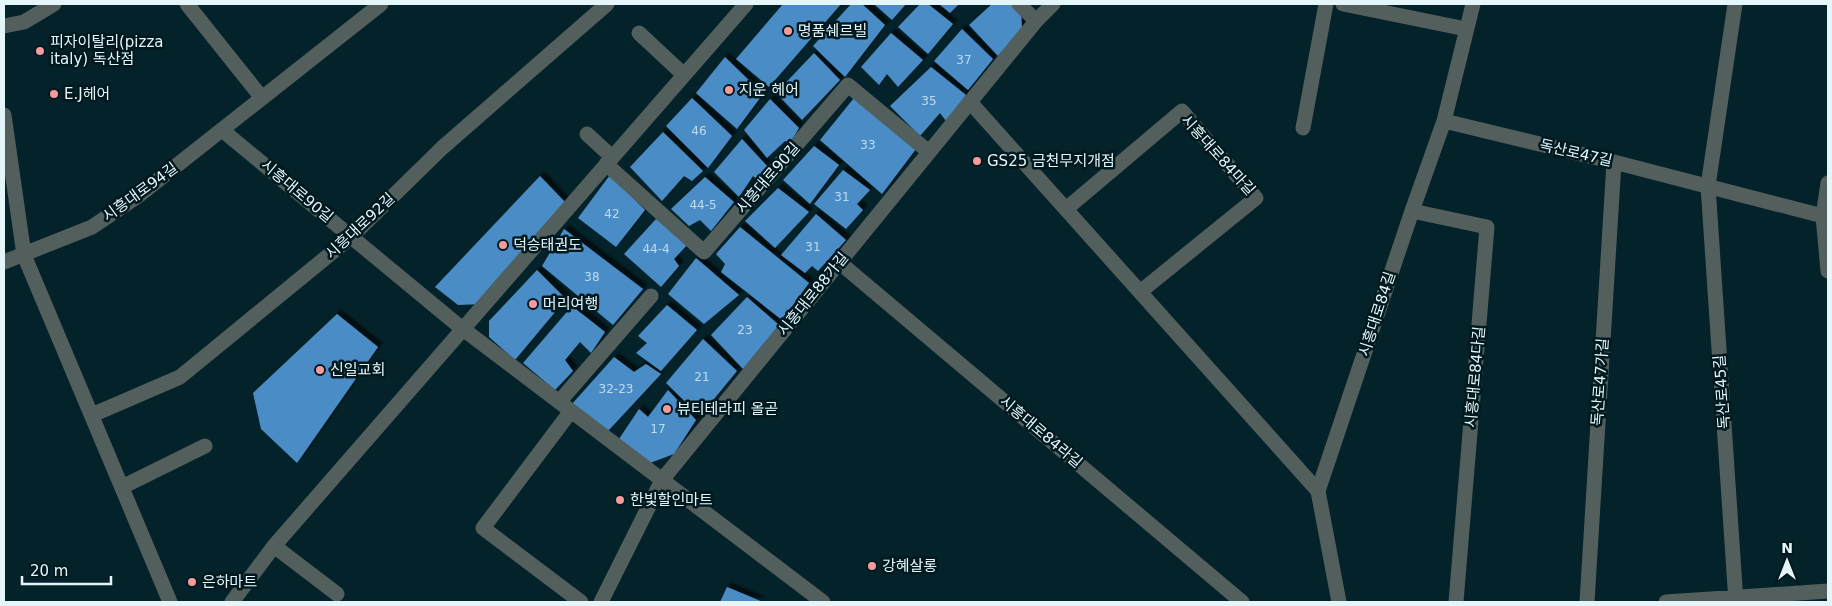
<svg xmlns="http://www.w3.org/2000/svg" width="1832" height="606" font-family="'DejaVu Sans','Noto Sans KR',sans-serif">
<defs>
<filter id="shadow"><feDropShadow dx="4.5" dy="-4.5" stdDeviation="1" flood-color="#0009"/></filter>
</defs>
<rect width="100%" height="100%" fill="#042229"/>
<path fill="#4a8cc6" filter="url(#shadow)" d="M 783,4 L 841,4 L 769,87 L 736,59 Z
M 851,4 L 862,4 L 885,25 L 845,77 L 813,46 Z
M 874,4 L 906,4 L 892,20 Z
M 920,4 L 928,4 L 953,24 L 928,54 L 898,27 Z
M 939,4 L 959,4 L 950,13 Z
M 992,4 L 1012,4 L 1021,12 L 1022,28 L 998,56 L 969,25 Z
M 962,29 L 993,59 L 968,90 L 934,61 Z
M 891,33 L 923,60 L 898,87 L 887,74 L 879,85 L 861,67 Z
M 814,53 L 840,80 L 802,120 L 776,93 Z
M 725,57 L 763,94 L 737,129 L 696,93 Z
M 931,67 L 966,95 L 946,121 L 940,113 L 920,136 L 890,106 Z
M 692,98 L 732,136 L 708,168 L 666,126 Z
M 854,98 L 916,149 L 882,194 L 820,140 Z
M 770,99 L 799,128 L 790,143 L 785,141 L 767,158 L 744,130 Z
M 663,132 L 703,171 L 692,181 L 684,176 L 662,201 L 630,167 Z
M 742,139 L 768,167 L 758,180 L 753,176 L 739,197 L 714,172 Z
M 814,146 L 839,165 L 810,204 L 783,180 Z
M 843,170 L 870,190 L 857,204 L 863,210 L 846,229 L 814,204 Z
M 610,175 L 645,210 L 616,247 L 578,218 Z
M 540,176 L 565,202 L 483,304 L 458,305 L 435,287 Z
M 705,177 L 734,202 L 711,231 L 700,220 L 689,226 L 671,209 Z
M 778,188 L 809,212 L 775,248 L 745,221 Z
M 816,214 L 846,240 L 818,271 L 812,266 L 805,273 L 781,255 Z
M 656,219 L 688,244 L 674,259 L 679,266 L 661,287 L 624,254 Z
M 740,227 L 809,283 L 782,320 L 721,272 L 725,264 L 716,254 Z
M 564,229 L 643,289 L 613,325 L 542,266 Z
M 696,258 L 739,295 L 704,324 L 668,294 Z
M 537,270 L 566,299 L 515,360 L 489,337 L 489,321 Z
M 747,297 L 779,325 L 743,369 L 711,335 Z
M 667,305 L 697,330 L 661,371 L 636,353 L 647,343 L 638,336 Z
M 572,306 L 605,332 L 591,353 L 580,342 L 565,360 L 573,371 L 555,390 L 523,363 Z
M 337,314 L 378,347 L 297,463 L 261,429 L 253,393 Z
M 703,339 L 737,371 L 700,416 L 666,383 Z
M 614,357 L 634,372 L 646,364 L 661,374 L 608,431 L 572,404 Z
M 668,390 L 696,420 L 674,454 L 650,463 L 619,439 L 639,409 L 648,417 Z
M 727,587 L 763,602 L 720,602 Z"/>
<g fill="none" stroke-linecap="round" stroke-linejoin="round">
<path stroke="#525f5c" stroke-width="15" d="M 187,4 L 262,98
M 1019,4 L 1036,21
M 1343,4 L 1466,29
M 1735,4 L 1708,186 L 1736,602
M 4,26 L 24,22 L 54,4
M 639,33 L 684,75
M 970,102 L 1318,491
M 4,115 L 24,255 L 170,602
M 1444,121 L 1614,162 L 1823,216 L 1828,215
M 1303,128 L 1326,4
M 222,130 L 459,326 L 823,602
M 587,134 L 612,157
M 606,164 L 704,252 L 848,85 L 929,152
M 1828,183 L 1823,216 L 1828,271
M 1066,209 L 1182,111 L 1256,198 L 1140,292
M 1412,211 L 1487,227 L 1456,602
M 4,262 L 92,227 L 138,196 L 381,4
M 839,262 L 1242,602
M 559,402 L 651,296
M 571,411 L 483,528 L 581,602
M 92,415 L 180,377 L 351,237 L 442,148 L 607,4
M 122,487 L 205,446
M 274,546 L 337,594
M 232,602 L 274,546 L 746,4
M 601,602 L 662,480 L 1036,21 L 1053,4
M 1339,602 L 1318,491 L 1412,211 L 1444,121 L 1473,4
M 1587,602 L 1614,162
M 1666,602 L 1828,591"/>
</g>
<g fill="#f59b9b" stroke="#00191f" stroke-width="2">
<circle cx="788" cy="31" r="5"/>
<circle cx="40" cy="51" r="5"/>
<circle cx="729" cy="90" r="5"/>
<circle cx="54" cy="94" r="5"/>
<circle cx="977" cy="161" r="5"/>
<circle cx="503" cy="245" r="5"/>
<circle cx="533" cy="304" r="5"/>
<circle cx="320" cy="370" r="5"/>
<circle cx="667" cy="409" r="5"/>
<circle cx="620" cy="500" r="5"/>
<circle cx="872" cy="566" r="5"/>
<circle cx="192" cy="582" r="5"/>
</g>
<g text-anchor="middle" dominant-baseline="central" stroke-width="5" stroke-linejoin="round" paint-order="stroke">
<g font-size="12" fill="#bedced">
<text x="964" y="60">37</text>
<text x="929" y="101">35</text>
<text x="699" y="131">46</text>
<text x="868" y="145">33</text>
<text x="842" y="197">31</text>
<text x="703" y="205">44-5</text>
<text x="612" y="214">42</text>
<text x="813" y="247">31</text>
<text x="656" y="249">44-4</text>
<text x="592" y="277">38</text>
<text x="745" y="330">23</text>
<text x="702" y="377">21</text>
<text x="616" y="389">32-23</text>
<text x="658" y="429">17</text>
</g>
<g font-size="15" fill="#e5f6fa" stroke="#00191f" text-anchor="start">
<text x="798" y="31">명품쉐르빌</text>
<text x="50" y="42">피자이탈리(pizza<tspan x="50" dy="17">italy) 독산점</tspan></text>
<text x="739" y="90">지운 헤어</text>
<text x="64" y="94">E.J헤어</text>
<text x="987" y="161">GS25 금천무지개점</text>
<text x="513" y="245">덕승태권도</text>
<text x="543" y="304">머리여행</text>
<text x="330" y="370">신일교회</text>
<text x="677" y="409">뷰티테라피 올곧</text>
<text x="630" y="500">한빛할인마트</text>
<text x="882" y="566">강혜살롱</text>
<text x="202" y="582">은하마트</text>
</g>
<g font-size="15" fill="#e5f6fa" stroke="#00191f">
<text transform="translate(1576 153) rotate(13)">독산로47길</text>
<text transform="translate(1218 155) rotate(48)">시흥대로84마길</text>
<text transform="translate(768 178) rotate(-49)">시흥대로90길</text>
<text transform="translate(297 191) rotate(40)">시흥대로90길</text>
<text transform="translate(140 192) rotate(-36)">시흥대로94길</text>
<text transform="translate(360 226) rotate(-43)">시흥대로92길</text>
<text transform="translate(813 294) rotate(-51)">시흥대로88가길</text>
<text transform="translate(1377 314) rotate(-72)">시흥대로84길</text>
<text transform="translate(1475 377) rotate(-85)">시흥대로84다길</text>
<text transform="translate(1600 382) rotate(-86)">독산로47가길</text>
<text transform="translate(1722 392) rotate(-94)">독산로45길</text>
<text transform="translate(1041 432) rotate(40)">시흥대로84라길</text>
</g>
</g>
<rect width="1832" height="606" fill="none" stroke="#e5f6fa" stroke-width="10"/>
<g transform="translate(1787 561)" stroke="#00191f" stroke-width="4" paint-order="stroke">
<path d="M0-4L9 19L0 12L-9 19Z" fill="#e5f6fa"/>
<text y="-8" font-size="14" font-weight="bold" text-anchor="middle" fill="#e5f6fa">N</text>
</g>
<path d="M22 576v8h89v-8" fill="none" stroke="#e5f6fa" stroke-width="2.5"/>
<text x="30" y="576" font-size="15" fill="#e5f6fa" stroke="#00191f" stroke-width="4" paint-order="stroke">20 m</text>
</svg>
